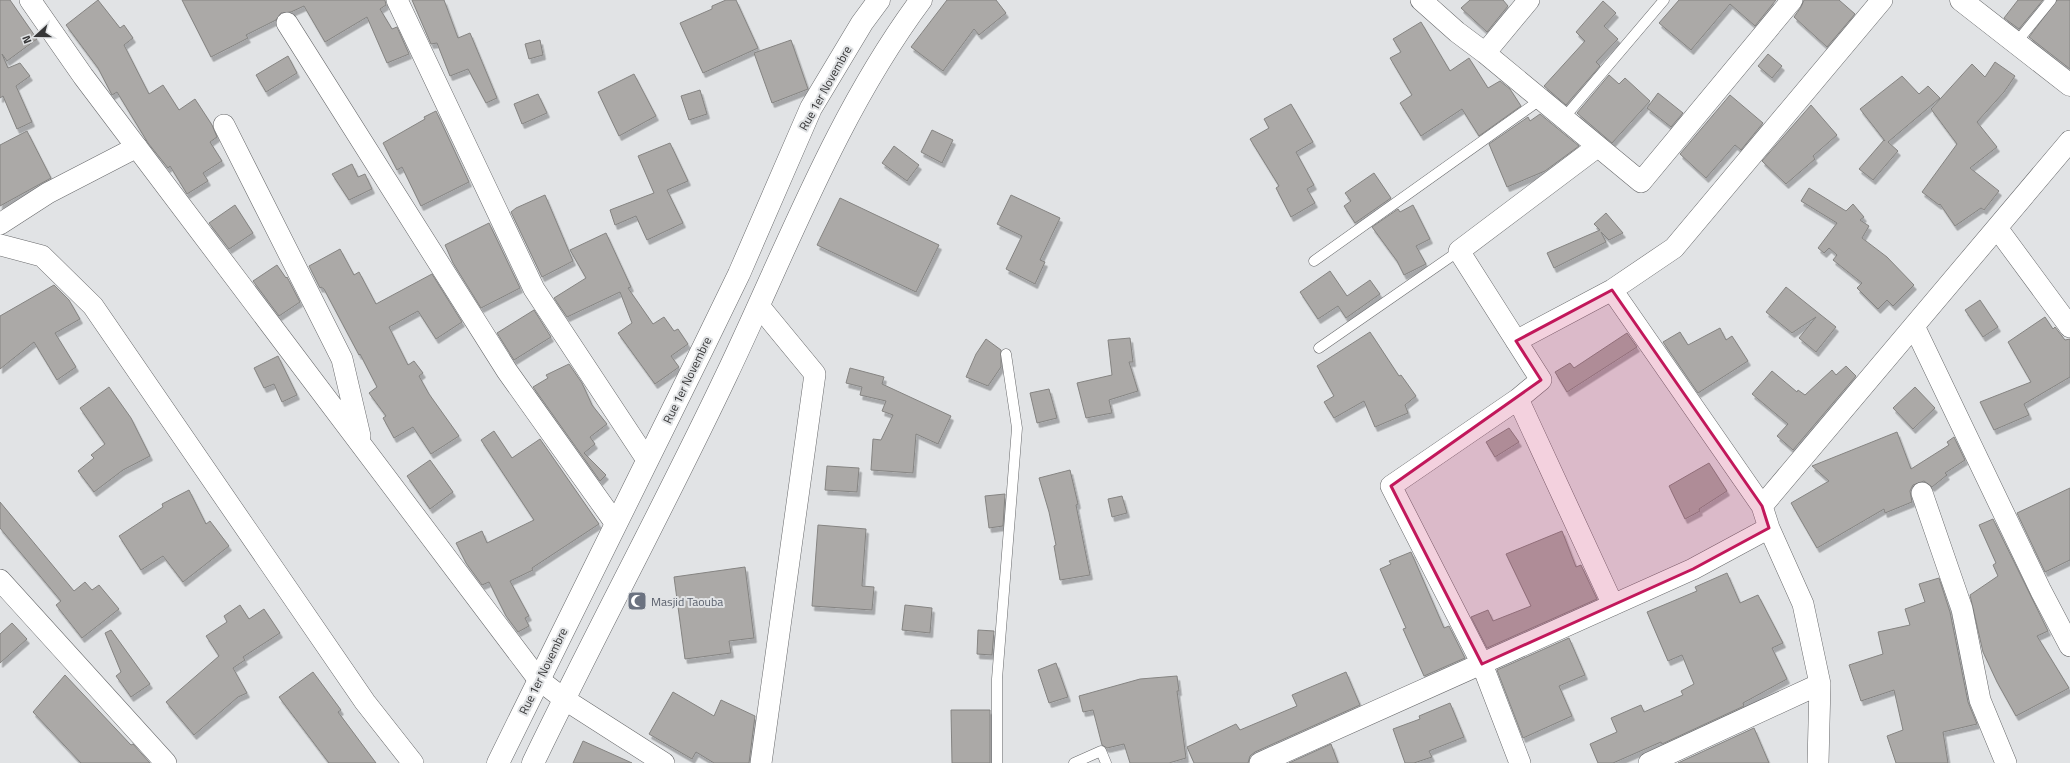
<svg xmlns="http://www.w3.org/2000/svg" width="2070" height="763" font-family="'Titillium Web',sans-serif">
<defs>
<filter id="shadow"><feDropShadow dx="2.5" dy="4.5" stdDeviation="0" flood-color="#0004"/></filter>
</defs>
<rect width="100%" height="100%" fill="#e1e3e5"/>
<path fill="#aba9a7" stroke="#858482" filter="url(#shadow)" d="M 0,0 L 10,0 L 37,39 L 7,61 L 2,54 L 8,68 L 20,63 L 30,76 L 16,86 L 32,122 L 17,129 L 3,96 L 0,98 Z
M 98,0 L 120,28 L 124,25 L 133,38 L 124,45 L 149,94 L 163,85 L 179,110 L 195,99 L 212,125 L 217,137 L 210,142 L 222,161 L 203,173 L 208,181 L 187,194 L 170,166 L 168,168 L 148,143 L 117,92 L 112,95 L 98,68 L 66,25 Z
M 182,0 L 385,0 L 386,5 L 380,9 L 392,29 L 397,27 L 409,54 L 387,63 L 367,17 L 325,42 L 304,6 L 291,12 L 281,13 L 276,20 L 246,35 L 248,38 L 211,57 Z
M 412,0 L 444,0 L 458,38 L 470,33 L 497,98 L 486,103 L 468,69 L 450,76 L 437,43 L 431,44 Z
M 726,0 L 736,0 L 758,48 L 703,73 L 680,23 L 712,9 L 712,6 Z
M 947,0 L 996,0 L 1006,13 L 979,35 L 974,29 L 943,71 L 911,47 Z
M 1470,0 L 1503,0 L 1508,6 L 1487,32 L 1461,8 Z
M 1679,0 L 1776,0 L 1755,26 L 1730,4 L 1691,50 L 1659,23 Z
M 1804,0 L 1839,0 L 1855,14 L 1827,47 L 1794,17 L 1801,7 Z
M 2018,0 L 2043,0 L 2019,29 L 2004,18 Z
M 2057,0 L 2070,0 L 2070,69 L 2029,37 Z
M 1603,1 L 1616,13 L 1604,26 L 1618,39 L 1596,62 L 1600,66 L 1566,105 L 1544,86 L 1585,41 L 1576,32 Z
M 1421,22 L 1450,71 L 1469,58 L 1488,88 L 1500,81 L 1510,89 L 1521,106 L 1479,136 L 1462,109 L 1421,136 L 1400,103 L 1412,95 L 1390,58 L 1401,52 L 1393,39 Z
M 540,40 L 543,55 L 529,59 L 525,44 Z
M 791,40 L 808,89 L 772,103 L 754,53 Z
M 1768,54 L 1782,66 L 1772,78 L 1758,66 Z
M 288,56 L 297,73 L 266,92 L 256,75 Z
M 1995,62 L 2015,76 L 2004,92 L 1977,122 L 1997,147 L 1970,168 L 1999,191 L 1984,210 L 1981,208 L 1955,226 L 1940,204 L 1939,205 L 1922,192 L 1957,144 L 1931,109 L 1972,64 L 1985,77 Z
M 634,74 L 656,116 L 619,136 L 598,92 Z
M 1609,75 L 1619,84 L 1625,78 L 1650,101 L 1612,143 L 1577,113 Z
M 1902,76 L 1919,94 L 1928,86 L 1940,98 L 1888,142 L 1898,151 L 1873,180 L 1859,169 L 1884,140 L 1885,141 L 1860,109 Z
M 700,90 L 707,114 L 689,120 L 681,96 Z
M 1658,93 L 1683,113 L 1671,127 L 1647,108 Z
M 538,94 L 547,113 L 522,124 L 514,104 Z
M 1730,95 L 1763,123 L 1741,150 L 1735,145 L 1706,178 L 1680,154 Z
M 1291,104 L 1313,142 L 1296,152 L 1314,185 L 1307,189 L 1315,203 L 1291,217 L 1276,188 L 1279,186 L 1250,139 L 1269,128 L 1264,119 Z
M 1811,105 L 1837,135 L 1813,156 L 1815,159 L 1786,184 L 1762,161 Z
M 436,111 L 469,182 L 421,206 L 402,167 L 397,170 L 383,143 L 425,119 L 424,117 Z
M 1540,114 L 1579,146 L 1545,171 L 1507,187 L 1489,144 L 1528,117 L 1530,121 Z
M 932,130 L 953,140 L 942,163 L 921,152 Z
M 27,131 L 51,178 L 0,206 L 0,145 Z
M 670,143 L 688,181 L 667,190 L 683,223 L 647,240 L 636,216 L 615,225 L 610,210 L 654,193 L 638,156 Z
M 894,146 L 919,165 L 907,181 L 882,163 Z
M 352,164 L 358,177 L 365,174 L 372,189 L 349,200 L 332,174 Z
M 1374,173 L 1391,198 L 1355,223 L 1344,206 L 1351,201 L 1345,193 Z
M 1809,188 L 1846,211 L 1853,204 L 1864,217 L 1860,220 L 1869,226 L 1862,238 L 1887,257 L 1914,285 L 1893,306 L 1887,300 L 1878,309 L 1857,288 L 1862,283 L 1833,260 L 1837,255 L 1829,248 L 1824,253 L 1818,248 L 1837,223 L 1801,201 Z
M 545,195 L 573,261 L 542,277 L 511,212 L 516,208 Z
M 1011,195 L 1060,218 L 1040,260 L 1045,262 L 1035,284 L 1006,269 L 1022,236 L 997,224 Z
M 840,198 L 939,245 L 916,292 L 817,245 Z
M 235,205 L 253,233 L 229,249 L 209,223 Z
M 1413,205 L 1430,239 L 1416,246 L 1426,264 L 1404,275 L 1397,261 L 1372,227 L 1398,209 L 1400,212 Z
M 1606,213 L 1623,233 L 1609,240 L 1601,232 L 1606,242 L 1554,268 L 1547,253 L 1600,230 L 1594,224 Z
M 489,223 L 520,288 L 481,308 L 453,263 L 445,245 Z
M 606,233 L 631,287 L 628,288 L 653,324 L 664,317 L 674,331 L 678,329 L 688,344 L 671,356 L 679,367 L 655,384 L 618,333 L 632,323 L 620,292 L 567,317 L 554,298 L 586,278 L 570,250 Z
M 340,249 L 354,275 L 359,272 L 376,304 L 432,274 L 462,322 L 436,339 L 418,311 L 389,327 L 408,365 L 414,361 L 423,373 L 419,376 L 429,394 L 459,436 L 431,454 L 413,427 L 394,438 L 383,418 L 386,416 L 369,393 L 377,387 L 360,354 L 359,355 L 324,289 L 321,287 L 320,288 L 309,266 Z
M 277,265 L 286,278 L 287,277 L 300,302 L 279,316 L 253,281 Z
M 1330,271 L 1347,296 L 1370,280 L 1380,294 L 1346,318 L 1338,306 L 1318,319 L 1300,292 Z
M 54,285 L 69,300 L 80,319 L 55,333 L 76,367 L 57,380 L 34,342 L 0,369 L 0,316 Z
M 1786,287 L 1836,327 L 1816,352 L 1799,338 L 1816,317 L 1792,333 L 1766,312 Z
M 1980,300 L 1998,327 L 1983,337 L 1965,310 Z
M 534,310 L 551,337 L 514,360 L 497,333 Z
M 2045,317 L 2053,329 L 2055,327 L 2065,340 L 2070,339 L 2070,377 L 2024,404 L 2029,415 L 1994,430 L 1980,402 L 2031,382 L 2008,342 Z
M 1720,328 L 1726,340 L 1732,336 L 1748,361 L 1698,393 L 1663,342 L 1680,332 L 1688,345 Z
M 1370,332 L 1399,376 L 1401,375 L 1416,396 L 1405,405 L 1408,413 L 1375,427 L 1364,401 L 1334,418 L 1324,402 L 1334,396 L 1317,366 Z
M 1627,333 L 1637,347 L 1567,392 L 1555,372 L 1570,363 L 1574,368 Z
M 1130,338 L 1133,362 L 1129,362 L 1138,391 L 1109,400 L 1112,413 L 1086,418 L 1077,383 L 1112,375 L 1108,340 Z
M 986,339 L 1001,350 L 1001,367 L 988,386 L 966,377 L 976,354 Z
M 278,356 L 297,395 L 282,402 L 274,384 L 264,388 L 254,368 Z
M 569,364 L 582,383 L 592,405 L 607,424 L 590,437 L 595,444 L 584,453 L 606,475 L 600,481 L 533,387 L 548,378 L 546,375 Z
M 1846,366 L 1856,376 L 1793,450 L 1777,436 L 1788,424 L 1752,394 L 1772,371 L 1797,392 L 1798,390 L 1805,395 L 1832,370 L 1836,375 Z
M 850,368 L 884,377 L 882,384 L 951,416 L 938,444 L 916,434 L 913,473 L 871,470 L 873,439 L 881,440 L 893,415 L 882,411 L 886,401 L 860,395 L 862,387 L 846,383 Z
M 109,387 L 131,418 L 150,456 L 123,470 L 94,492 L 78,471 L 94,458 L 91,455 L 105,444 L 80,408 Z
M 1915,387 L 1935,408 L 1913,429 L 1893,408 Z
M 1049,389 L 1057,418 L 1037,423 L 1030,393 Z
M 1509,428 L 1519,442 L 1495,457 L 1486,442 Z
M 494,431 L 512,458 L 540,439 L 599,524 L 532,568 L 533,570 L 510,581 L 529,616 L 525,618 L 529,626 L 518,632 L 506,616 L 489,582 L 482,585 L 466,563 L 456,543 L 482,531 L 487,543 L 534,520 L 481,440 Z
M 1897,432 L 1911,469 L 1949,445 L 1947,442 L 1954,437 L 1965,460 L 1945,473 L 1947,475 L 1932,487 L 1924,481 L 1913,485 L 1910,491 L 1912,502 L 1885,513 L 1884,509 L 1817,548 L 1791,503 L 1829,481 L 1812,466 Z
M 430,460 L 453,492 L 430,509 L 407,476 Z
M 1709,463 L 1727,491 L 1699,509 L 1700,511 L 1685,519 L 1669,486 Z
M 827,466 L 859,468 L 857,492 L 825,490 Z
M 1070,470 L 1078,504 L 1076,505 L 1090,575 L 1060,580 L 1054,546 L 1056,545 L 1049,512 L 1039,478 Z
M 2070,488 L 2070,560 L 2045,572 L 2017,513 Z
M 189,490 L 206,524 L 210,521 L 229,546 L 183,582 L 163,556 L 141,570 L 119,536 L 163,507 L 162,504 Z
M 1005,494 L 1003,526 L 989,528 L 985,496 Z
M 1122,496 L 1127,513 L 1112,517 L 1108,499 Z
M 0,502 L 74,591 L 85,582 L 92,590 L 99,585 L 119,609 L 82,638 L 56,605 L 61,601 L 0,528 Z
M 1993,519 L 2048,631 L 2037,636 L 2069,688 L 2016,716 L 1997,682 L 1983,652 L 1970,595 L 1998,576 L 1993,565 L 1996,563 L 1979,525 Z
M 818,525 L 866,529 L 862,586 L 874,587 L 872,610 L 812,606 Z
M 1562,531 L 1576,567 L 1581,565 L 1597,599 L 1487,648 L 1471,617 L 1488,610 L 1493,621 L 1531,606 L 1506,554 Z
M 1411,552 L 1444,628 L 1449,626 L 1465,658 L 1424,676 L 1403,629 L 1406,628 L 1380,569 L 1391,564 L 1389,561 Z
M 745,567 L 754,638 L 729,641 L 731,653 L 685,659 L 674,577 Z
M 1727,573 L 1740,603 L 1758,595 L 1783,643 L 1772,648 L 1787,679 L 1743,703 L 1744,706 L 1662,744 L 1661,742 L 1613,763 L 1598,763 L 1590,744 L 1617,732 L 1611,718 L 1641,705 L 1644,712 L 1683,695 L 1681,691 L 1694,684 L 1682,655 L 1668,661 L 1647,612 L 1697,591 L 1695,587 Z
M 1939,578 L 1950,612 L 1968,702 L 1977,724 L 1943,732 L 1948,763 L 1896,763 L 1887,736 L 1903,730 L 1894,690 L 1861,701 L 1849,665 L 1883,654 L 1878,632 L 1910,625 L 1905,609 L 1925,602 L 1919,584 Z
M 240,605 L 249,619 L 264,609 L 280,633 L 243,657 L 245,660 L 233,668 L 247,693 L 238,697 L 194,735 L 166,702 L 219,656 L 206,636 L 227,622 L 224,616 Z
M 905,605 L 932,608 L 930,633 L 902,630 Z
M 12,623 L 27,639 L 0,663 L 0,634 Z
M 111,630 L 150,684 L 131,697 L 116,676 L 121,672 L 105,633 Z
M 978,630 L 994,631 L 992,655 L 977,654 Z
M 1569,638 L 1585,675 L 1559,686 L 1572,716 L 1523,738 L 1497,670 Z
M 1056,663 L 1068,697 L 1049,703 L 1038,670 Z
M 313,672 L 341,710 L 338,712 L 376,763 L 329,763 L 279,697 Z
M 1346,672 L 1360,705 L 1255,752 L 1250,756 L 1248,763 L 1194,763 L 1187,747 L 1236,724 L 1240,730 L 1297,706 L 1292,695 Z
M 65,675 L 131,745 L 133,744 L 150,763 L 81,763 L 33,712 Z
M 1177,676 L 1179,691 L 1177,691 L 1186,758 L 1169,763 L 1130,763 L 1124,744 L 1107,748 L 1102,745 L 1093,710 L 1083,712 L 1079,696 L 1140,679 Z
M 673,692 L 714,716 L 721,700 L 755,716 L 749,763 L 714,763 L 696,752 L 692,759 L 649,734 Z
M 1450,703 L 1464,737 L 1429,751 L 1432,757 L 1414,763 L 1405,763 L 1393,729 L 1420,719 L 1419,716 Z
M 951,710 L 990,710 L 990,763 L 952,763 Z
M 1754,728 L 1769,763 L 1678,763 Z
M 583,741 L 632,763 L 573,763 Z
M 1331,744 L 1338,763 L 1289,763 Z"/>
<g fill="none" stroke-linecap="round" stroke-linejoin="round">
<defs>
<path id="lane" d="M 2016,43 L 2051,0
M 1563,119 L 1664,0
M 1314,261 L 1540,100
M 1319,348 L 1459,251
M 997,763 L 997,679 L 1017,428 L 1006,354
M 1074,763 L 1101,751 L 1106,763"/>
<path id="street" d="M 30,0 L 83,76 L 538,679 L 564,699 L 664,763
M 397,0 L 534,289 L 647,460
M 1421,0 L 1457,32 L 1485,53 L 1641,182 L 1792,0
M 287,23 L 507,371 L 616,524
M 1485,53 L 1529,0
M 224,125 L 342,359 L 360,436
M 0,224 L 48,193 L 137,147
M 1997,228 L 2070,327
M 0,245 L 42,256 L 93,306 L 365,702 L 413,763
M 1612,290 L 1762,506 L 1769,528 L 1803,604 L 1820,684 L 1818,763
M 759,306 L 815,374 L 761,763
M 1914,326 L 2041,591 L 2070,646
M 1516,341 L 1612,290 L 1674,248 L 1882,0
M 1518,399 L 1613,605
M 1922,493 L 1962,609 L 1980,700 L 2006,763
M 1762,506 L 2070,141
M 0,580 L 166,763
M 1260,763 L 1693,569 L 1769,528
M 1520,763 L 1482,664 L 1391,486 L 1518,399 L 1541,380 L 1459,251 L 1597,147
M 1649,763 L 1820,684"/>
<path id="secondary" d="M 1961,0 L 2070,85"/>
<path id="primary" d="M 498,763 L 703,348 L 739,274 L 811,108 L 862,23 L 879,0
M 533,763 C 596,632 665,505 727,374 C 787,248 837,113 921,0"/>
</defs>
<use href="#lane" stroke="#68696b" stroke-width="11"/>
<use href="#street" stroke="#68696b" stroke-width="22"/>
<use href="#secondary" stroke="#68696b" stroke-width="23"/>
<use href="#primary" stroke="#68696b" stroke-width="23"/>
<use href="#lane" stroke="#fff" stroke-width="10"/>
<use href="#street" stroke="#fff" stroke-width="21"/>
<use href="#secondary" stroke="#fff" stroke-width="22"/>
<use href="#primary" stroke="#fff" stroke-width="22"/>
</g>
<path fill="#c2185b" fill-opacity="0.2" stroke="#c2185b" stroke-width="3" stroke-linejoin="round" d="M 1612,290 L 1762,506 L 1769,528 L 1693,569 L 1482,664 L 1391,486 L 1541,380 L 1516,341 Z"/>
<defs>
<symbol id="mosque-square" viewBox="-11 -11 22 22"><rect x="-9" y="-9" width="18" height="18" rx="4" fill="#6b7280" stroke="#e1e3e5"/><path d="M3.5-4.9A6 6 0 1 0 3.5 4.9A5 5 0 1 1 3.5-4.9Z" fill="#fff"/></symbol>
</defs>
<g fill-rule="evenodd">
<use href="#mosque-square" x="626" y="590" width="22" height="22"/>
</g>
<g text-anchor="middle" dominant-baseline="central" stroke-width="4" stroke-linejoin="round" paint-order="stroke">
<g font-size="12" fill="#363637" stroke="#e1e3e5">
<text transform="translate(825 88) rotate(-61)">Rue 1er Novembre</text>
<text transform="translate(687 380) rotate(-64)">Rue 1er Novembre</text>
<text transform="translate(543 671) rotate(-64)">Rue 1er Novembre</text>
</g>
<g font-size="12" fill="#5b616d" stroke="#e1e3e5" text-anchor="start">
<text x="651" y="601">Masjid Taouba</text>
</g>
</g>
<g transform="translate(36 36) rotate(249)" stroke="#e1e3e5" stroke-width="3" paint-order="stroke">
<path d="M0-3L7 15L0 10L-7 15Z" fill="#363637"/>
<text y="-6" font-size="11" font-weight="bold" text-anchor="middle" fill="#363637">N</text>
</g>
</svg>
